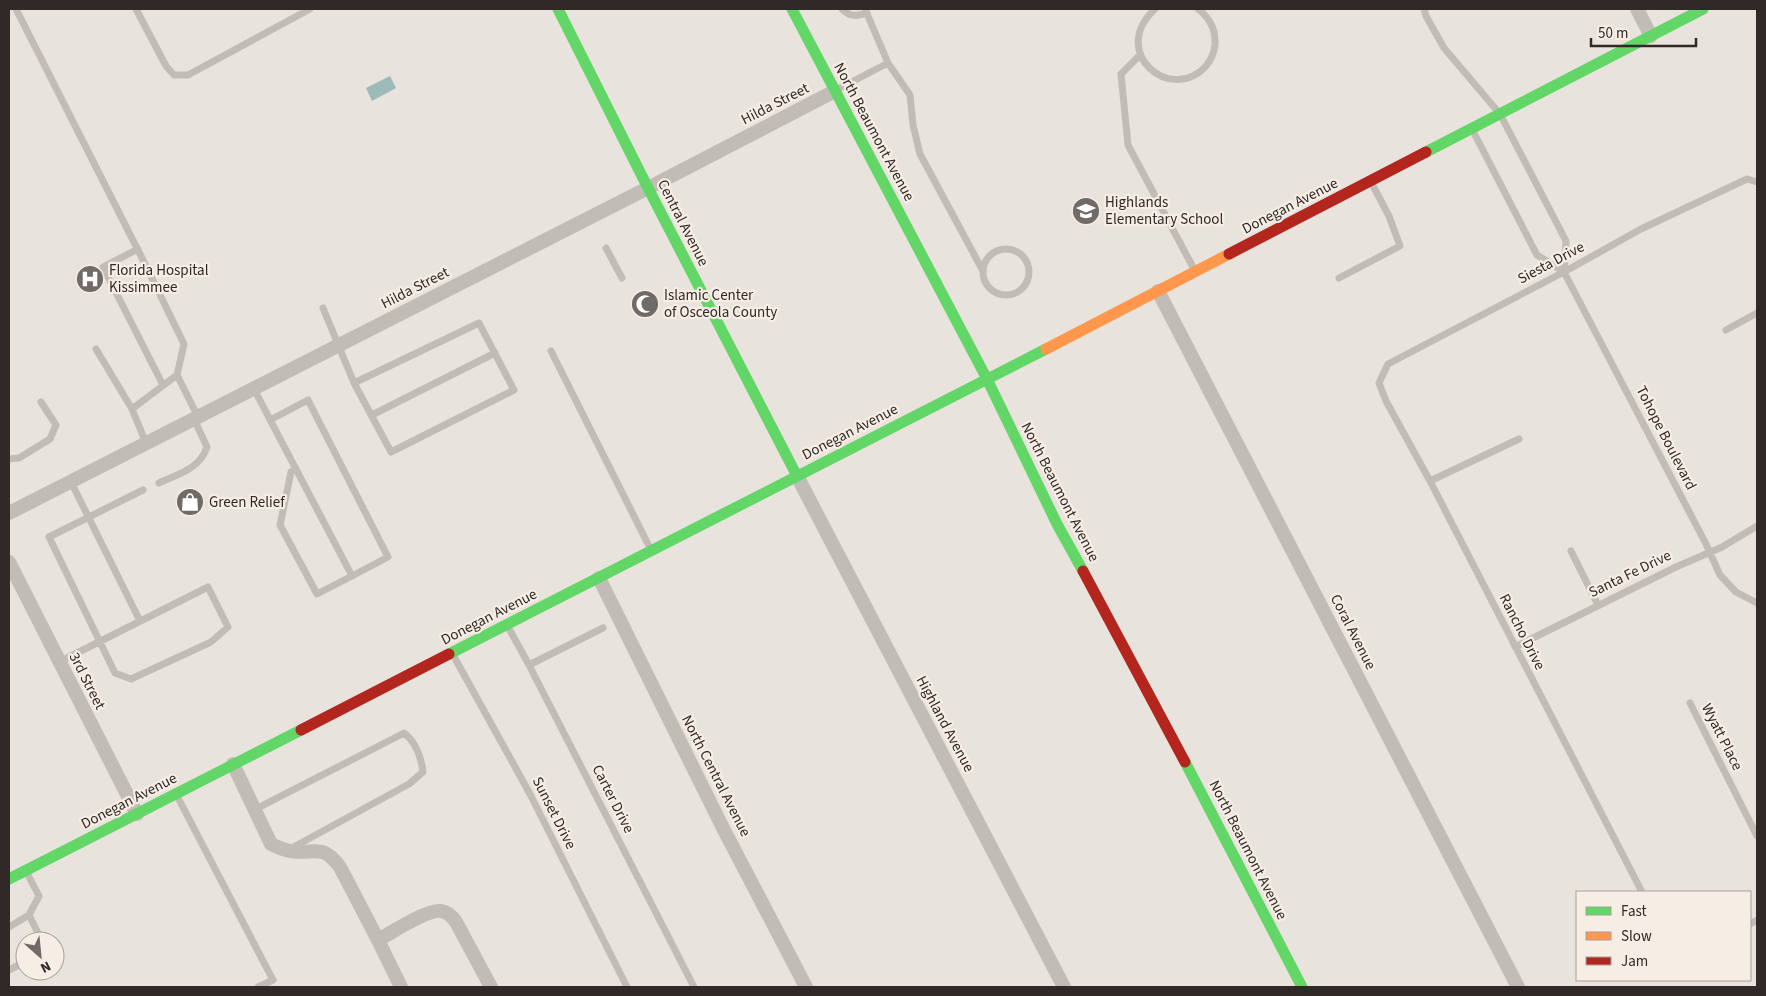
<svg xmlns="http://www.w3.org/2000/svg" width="1766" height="996" font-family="'Source Sans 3',sans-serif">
<rect width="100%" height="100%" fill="#e9e3de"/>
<path fill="#9db9b8" d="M 390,76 L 396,88 L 372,101 L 366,88 Z"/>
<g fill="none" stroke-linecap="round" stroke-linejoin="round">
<path stroke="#c2bcb7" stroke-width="7" d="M 16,9 L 144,262 L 184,344 L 177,375 L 132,409 L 146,443
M 136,9 L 166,66 L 174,75 L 188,75 L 310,9
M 842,9 C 850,17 856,16 867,13
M 1155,9 C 1108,52 1171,105 1206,66 C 1211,60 1214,53 1215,45 C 1216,30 1210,18 1198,9
M 1424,9 L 1426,16 L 1444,48 L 1500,114 L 1566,241 L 1564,272 L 1706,544 L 1720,575 L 1736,592 L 1757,603
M 1140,55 L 1121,74 L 1128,145 L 1195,271
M 888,63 L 910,95 L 913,125 L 920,154 L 983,271
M 836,90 L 888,63 L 865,9
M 1473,131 L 1537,255 L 1564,272
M 606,248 L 622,278
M 138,249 L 103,267 L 163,385
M983 272a23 23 0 1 1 46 0a23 23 0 1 1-46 0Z
M 1339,278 L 1400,246 L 1389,216 L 1371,182
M 323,308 L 354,383 L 479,323 L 514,390 L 391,452 L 354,383
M 1726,330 L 1757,313
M 96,349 L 132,409
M 551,351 L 650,548
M 177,375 L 198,417
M 254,389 L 352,576 L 317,594 L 280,525 L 291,472 L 296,469
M 372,415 L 495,353
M 270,420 L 308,400 L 388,557 L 352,576
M 9,459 L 19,458 L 50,439 L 56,425 L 41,402
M 1430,481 L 1519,439
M 71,482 L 140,621
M 159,483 C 178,474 200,469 207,447 L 194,419
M 1571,551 L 1598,605
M 507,625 L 529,665 L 694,987
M 1515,647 L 1676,567 L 1722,547 L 1757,526
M 452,653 L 530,794 L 627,987
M 59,662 C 109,637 158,612 208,587 L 228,627 L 211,642 L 131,679 L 115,673 L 49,537 L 143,490
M 529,665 L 603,628
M 1690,703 L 1757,836
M 176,794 L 273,980 L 258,987
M 254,810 L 404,733 C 416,742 421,757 423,772 L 409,784 L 290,849
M 1642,892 L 1430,481 L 1386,401 L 1379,383 L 1388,364 L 1564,272 L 1641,229 L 1747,179 L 1757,182
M 29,915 L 42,941
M 1750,924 L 1757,920
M 9,927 L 29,915 L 39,896 L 27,873
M 9,970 L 25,962"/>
<path stroke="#c2bcb7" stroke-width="14" d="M 1637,9 L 1651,36
M 1158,291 L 1518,987
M 797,476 L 1064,987
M 9,513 L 648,188 L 835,91
M 9,562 L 137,814
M 599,578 L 723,828 L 806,987
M 233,764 L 271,844 C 277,847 283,850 290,851 C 315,855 321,842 340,867 L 378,940 C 391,933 427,909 441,911 C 448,912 452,916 456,922 L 491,987
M 378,940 L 401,987"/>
<path stroke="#63d668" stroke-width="11" d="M 558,9 L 648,188 L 797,476
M 792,9 L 987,379 L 1057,524 L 1083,571
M 1426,152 L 1703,9
M 449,654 L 1046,349
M 1185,762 L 1302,987
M 9,879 L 301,730"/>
<path stroke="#ff974d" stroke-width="11" d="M 1046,349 L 1229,254"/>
<path stroke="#b3261e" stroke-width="11" d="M 1229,254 L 1426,152
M 1083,571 L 1185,762
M 301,730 L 449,654"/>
</g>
<defs>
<symbol id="school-disc" viewBox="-11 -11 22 22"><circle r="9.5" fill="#716a67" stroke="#f6ede5"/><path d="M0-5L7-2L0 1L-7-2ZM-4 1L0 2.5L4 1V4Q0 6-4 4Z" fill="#fff"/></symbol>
<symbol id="hospital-disc" viewBox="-11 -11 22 22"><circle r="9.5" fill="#716a67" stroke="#f6ede5"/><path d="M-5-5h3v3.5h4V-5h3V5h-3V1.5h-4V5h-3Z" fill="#fff"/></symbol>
<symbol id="mosque-disc" viewBox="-11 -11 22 22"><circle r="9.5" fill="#716a67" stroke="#f6ede5"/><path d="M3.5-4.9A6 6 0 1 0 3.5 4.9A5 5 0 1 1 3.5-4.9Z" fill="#fff"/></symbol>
<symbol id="shop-disc" viewBox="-11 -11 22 22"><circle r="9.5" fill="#716a67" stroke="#f6ede5"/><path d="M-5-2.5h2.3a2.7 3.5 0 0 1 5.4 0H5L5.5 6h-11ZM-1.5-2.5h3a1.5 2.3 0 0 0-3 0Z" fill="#fff"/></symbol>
</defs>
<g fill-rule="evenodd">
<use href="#school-disc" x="1070" y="195" width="32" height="32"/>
<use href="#hospital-disc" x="74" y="263" width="32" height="32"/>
<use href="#mosque-disc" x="629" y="288" width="32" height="32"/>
<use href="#shop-disc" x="174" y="486" width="32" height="32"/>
</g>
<g text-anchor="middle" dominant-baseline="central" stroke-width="4.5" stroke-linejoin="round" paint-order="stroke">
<g font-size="15" fill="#312927" stroke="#f6ede5">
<text transform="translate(775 104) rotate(-27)">Hilda Street</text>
<text transform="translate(874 132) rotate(62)">North Beaumont Avenue</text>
<text transform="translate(1290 206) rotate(-27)">Donegan Avenue</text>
<text transform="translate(683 223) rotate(63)">Central Avenue</text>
<text transform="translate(1551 263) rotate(-28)">Siesta Drive</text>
<text transform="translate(415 288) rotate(-27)">Hilda Street</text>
<text transform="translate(850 432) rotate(-27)">Donegan Avenue</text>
<text transform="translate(1666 438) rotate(63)">Tohope Boulevard</text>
<text transform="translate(1060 492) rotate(63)">North Beaumont Avenue</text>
<text transform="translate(1630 574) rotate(-26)">Santa Fe Drive</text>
<text transform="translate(489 617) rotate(-27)">Donegan Avenue</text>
<text transform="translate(1353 632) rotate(63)">Coral Avenue</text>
<text transform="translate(1522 632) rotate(63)">Rancho Drive</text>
<text transform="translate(87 681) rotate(63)">3rd Street</text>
<text transform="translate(945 724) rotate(62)">Highland Avenue</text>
<text transform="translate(1722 737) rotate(63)">Wyatt Place</text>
<text transform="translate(716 776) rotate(63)">North Central Avenue</text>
<text transform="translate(613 799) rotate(63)">Carter Drive</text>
<text transform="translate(129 801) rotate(-27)">Donegan Avenue</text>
<text transform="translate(554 813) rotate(63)">Sunset Drive</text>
<text transform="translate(1248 850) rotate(63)">North Beaumont Avenue</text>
</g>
<g font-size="15" fill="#312927" stroke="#f6ede5" text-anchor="start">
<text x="1105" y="202">Highlands<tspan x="1105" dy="17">Elementary School</tspan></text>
<text x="109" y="270">Florida Hospital<tspan x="109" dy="17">Kissimmee</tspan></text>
<text x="664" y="295">Islamic Center<tspan x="664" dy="17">of Osceola County</tspan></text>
<text x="209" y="502">Green Relief</text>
</g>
</g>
<rect width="1766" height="996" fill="none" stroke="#312927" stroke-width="20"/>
<rect x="1576" y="891" width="175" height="90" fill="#f6ede5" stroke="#a79f99"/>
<rect x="1586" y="907" width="25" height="8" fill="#63d668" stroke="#a79f99"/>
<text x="1621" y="916" font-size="15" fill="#312927">Fast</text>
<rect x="1586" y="932" width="25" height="8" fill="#ff974d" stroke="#a79f99"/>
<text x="1621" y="941" font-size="15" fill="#312927">Slow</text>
<rect x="1586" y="957" width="25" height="8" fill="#b3261e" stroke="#a79f99"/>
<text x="1621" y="966" font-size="15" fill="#312927">Jam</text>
<g transform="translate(40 956) rotate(153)"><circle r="24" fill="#f6ede5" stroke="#a79f99"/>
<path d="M0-4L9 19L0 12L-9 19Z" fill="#716a67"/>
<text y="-8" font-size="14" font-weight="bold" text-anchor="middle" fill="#312927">N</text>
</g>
<path d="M1591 38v8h105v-8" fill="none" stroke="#312927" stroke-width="2.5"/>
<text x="1598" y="38" font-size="15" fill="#312927" stroke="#f6ede5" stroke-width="4" paint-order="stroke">50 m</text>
</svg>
